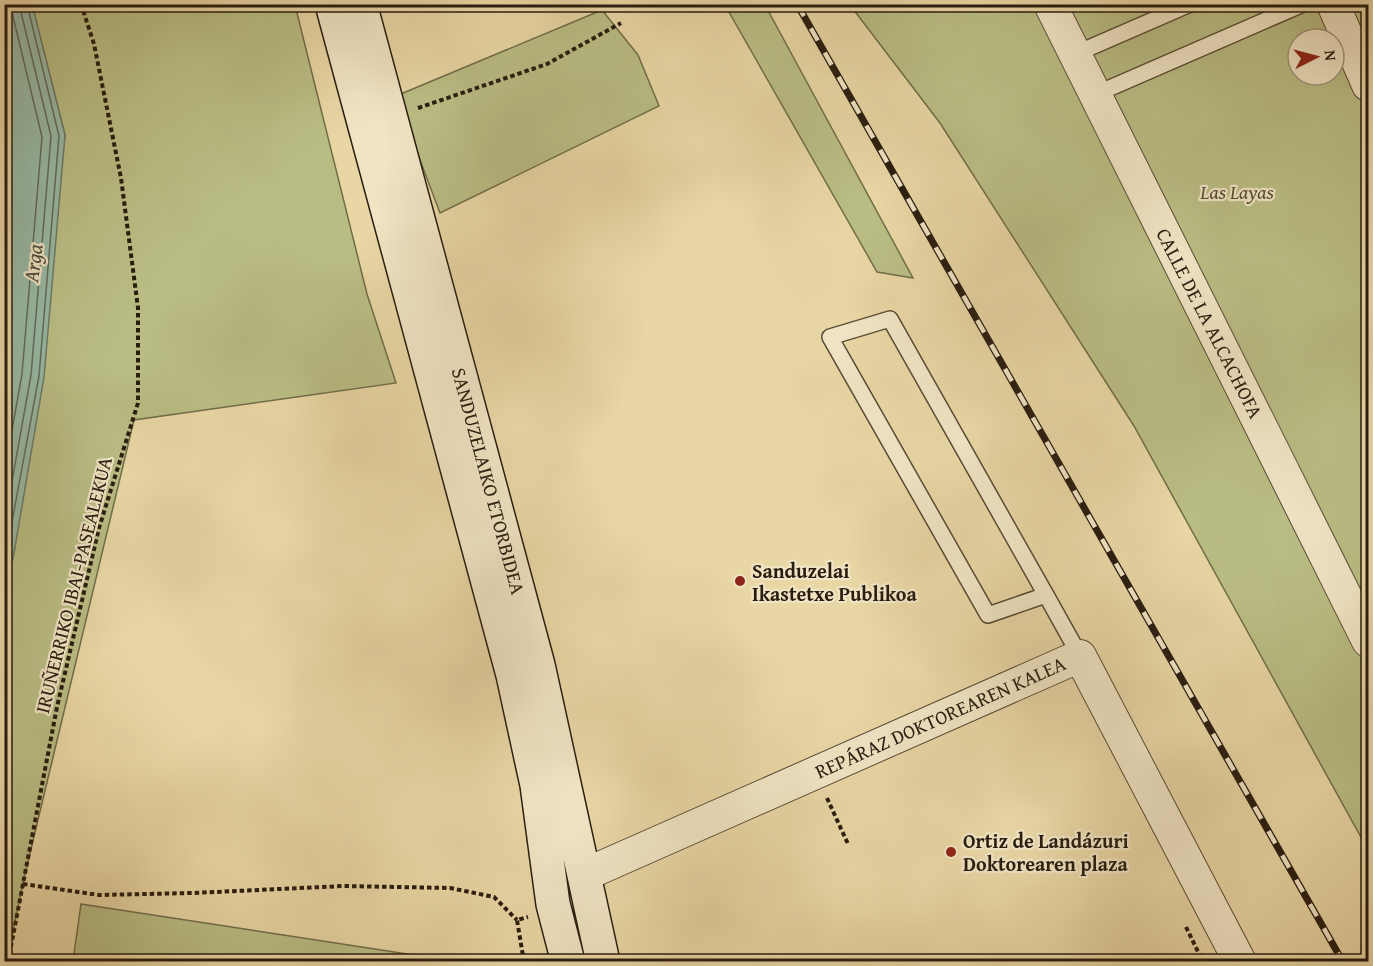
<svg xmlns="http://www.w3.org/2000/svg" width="1373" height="966" font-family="'Gentium Book Plus',serif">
<rect width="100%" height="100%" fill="#e8d6a4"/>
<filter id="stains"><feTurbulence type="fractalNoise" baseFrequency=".00333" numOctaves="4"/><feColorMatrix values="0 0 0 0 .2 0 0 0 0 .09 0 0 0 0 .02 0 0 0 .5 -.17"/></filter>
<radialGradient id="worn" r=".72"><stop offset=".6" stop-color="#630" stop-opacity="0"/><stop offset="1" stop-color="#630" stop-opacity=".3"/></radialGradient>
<path fill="#b9bd84" stroke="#716d4a" stroke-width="1.5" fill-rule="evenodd" d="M 32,5 L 295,5 L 367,294 L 396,383 L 134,420 L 25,874 L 7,961 L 5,962 L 5,591 L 14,553 L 65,135 Z
M 725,5 L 765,5 L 913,278 L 877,272 Z
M 850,5 L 1368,5 L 1368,850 L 1134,426 L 940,123 ZM 1298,39 L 1334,39 L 1334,75 L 1298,75 Z
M 602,10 L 638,55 L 659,106 L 440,213 L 396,96 Z
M 81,904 L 453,961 L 73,961 Z"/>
<path fill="#97b9a5" stroke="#6b7b69" stroke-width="1.5" d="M 32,4 L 65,135 L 44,377 L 14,553 L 5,591 L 4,5 Z"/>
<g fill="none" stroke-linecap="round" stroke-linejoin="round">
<path stroke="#606b5a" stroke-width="1.5" d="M 4,475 L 22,374 L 42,137 L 10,4
M 4,526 L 31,375 L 51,136 L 19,4
M 4,565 L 39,376 L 59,136 L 27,4"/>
<defs>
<path id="service" d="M 1075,54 L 1190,4
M 1096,94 L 1303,4
M 890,319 L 1046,595 L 988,615 L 830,337 Z
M 1046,595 L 1080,656"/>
<path id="minor" d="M 1050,4 L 1368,641
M 1333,4 L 1368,85
M 584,875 L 1080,656 L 1240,962"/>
<path id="secondary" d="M 332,4 L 513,675 L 537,785 L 553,904 L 568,962
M 360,4 L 538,665 L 603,962"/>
</defs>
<use href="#service" stroke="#594b35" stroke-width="18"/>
<use href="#minor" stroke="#594b35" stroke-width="34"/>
<use href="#secondary" stroke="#291d10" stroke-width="36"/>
<path stroke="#291d10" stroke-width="4" stroke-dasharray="4.5 3" stroke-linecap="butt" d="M 418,108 L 547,64 L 621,23
M 827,798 L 848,844
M 23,884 L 99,895 L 193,893 L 344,886 L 450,888 L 494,897 L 517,920
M 1186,927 L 1203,962
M 8,962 L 57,707 L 99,528 L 138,403 L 138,308 L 121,178 L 94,44 L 81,4
M 524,962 L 517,920 L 528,917"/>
<use href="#service" stroke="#f0e4c4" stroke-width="15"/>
<use href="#minor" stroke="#f0e4c4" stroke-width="32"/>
<use href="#secondary" stroke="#f0e4c4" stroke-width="33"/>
<defs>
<path id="rail" d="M 797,4 L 1343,962"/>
</defs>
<use href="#rail" stroke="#291d10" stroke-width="7"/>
<use href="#rail" stroke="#f0e4c4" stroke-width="4.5" stroke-dasharray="14" stroke-linecap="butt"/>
</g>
<g fill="#8f2418" stroke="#f0e4c4" stroke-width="2">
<circle cx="740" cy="581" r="6"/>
<circle cx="951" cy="852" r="6"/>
</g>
<g text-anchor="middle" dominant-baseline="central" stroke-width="4.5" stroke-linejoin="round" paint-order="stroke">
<g font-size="20" font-style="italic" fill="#544d33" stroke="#f0e4c4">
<text x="1237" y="191">Las Layas</text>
</g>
<g font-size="20" fill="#291d10" stroke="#f0e4c4">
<text transform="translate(1210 323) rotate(63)">CALLE DE LA ALCACHOFA</text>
<text transform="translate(489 481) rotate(75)">SANDUZELAIKO ETORBIDEA</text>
<text transform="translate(73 585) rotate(-76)">IRUÑERRIKO IBAI-PASEALEKUA</text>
<text transform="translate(940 717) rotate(-24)">REPÁRAZ DOKTOREAREN KALEA</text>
</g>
<g font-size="20" font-weight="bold" fill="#291d10" stroke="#f0e4c4" text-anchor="start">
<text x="752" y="570">Sanduzelai<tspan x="752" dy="23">Ikastetxe Publikoa</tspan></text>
<text x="963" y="840">Ortiz de Landázuri<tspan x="963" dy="23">Doktorearen plaza</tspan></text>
</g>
<g font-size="21" font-style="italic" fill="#4a4c3d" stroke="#f0e4c4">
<text transform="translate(33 263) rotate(-83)">Arga</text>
</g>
</g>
<rect width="1373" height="966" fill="none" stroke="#e8d6a4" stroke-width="24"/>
<rect x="6" y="6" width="1361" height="954" fill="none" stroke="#291d10" stroke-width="3"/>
<rect x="12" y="12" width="1349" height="942" fill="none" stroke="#291d10" stroke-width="1.5"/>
<g transform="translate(1316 57) rotate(84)"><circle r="28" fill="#f0e4c4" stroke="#a0947c" stroke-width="1.5"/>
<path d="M0-4.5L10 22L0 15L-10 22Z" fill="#8f2418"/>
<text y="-9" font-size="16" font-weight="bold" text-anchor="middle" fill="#291d10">N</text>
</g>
<rect width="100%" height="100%" filter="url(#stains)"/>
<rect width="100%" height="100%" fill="url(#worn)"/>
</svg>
